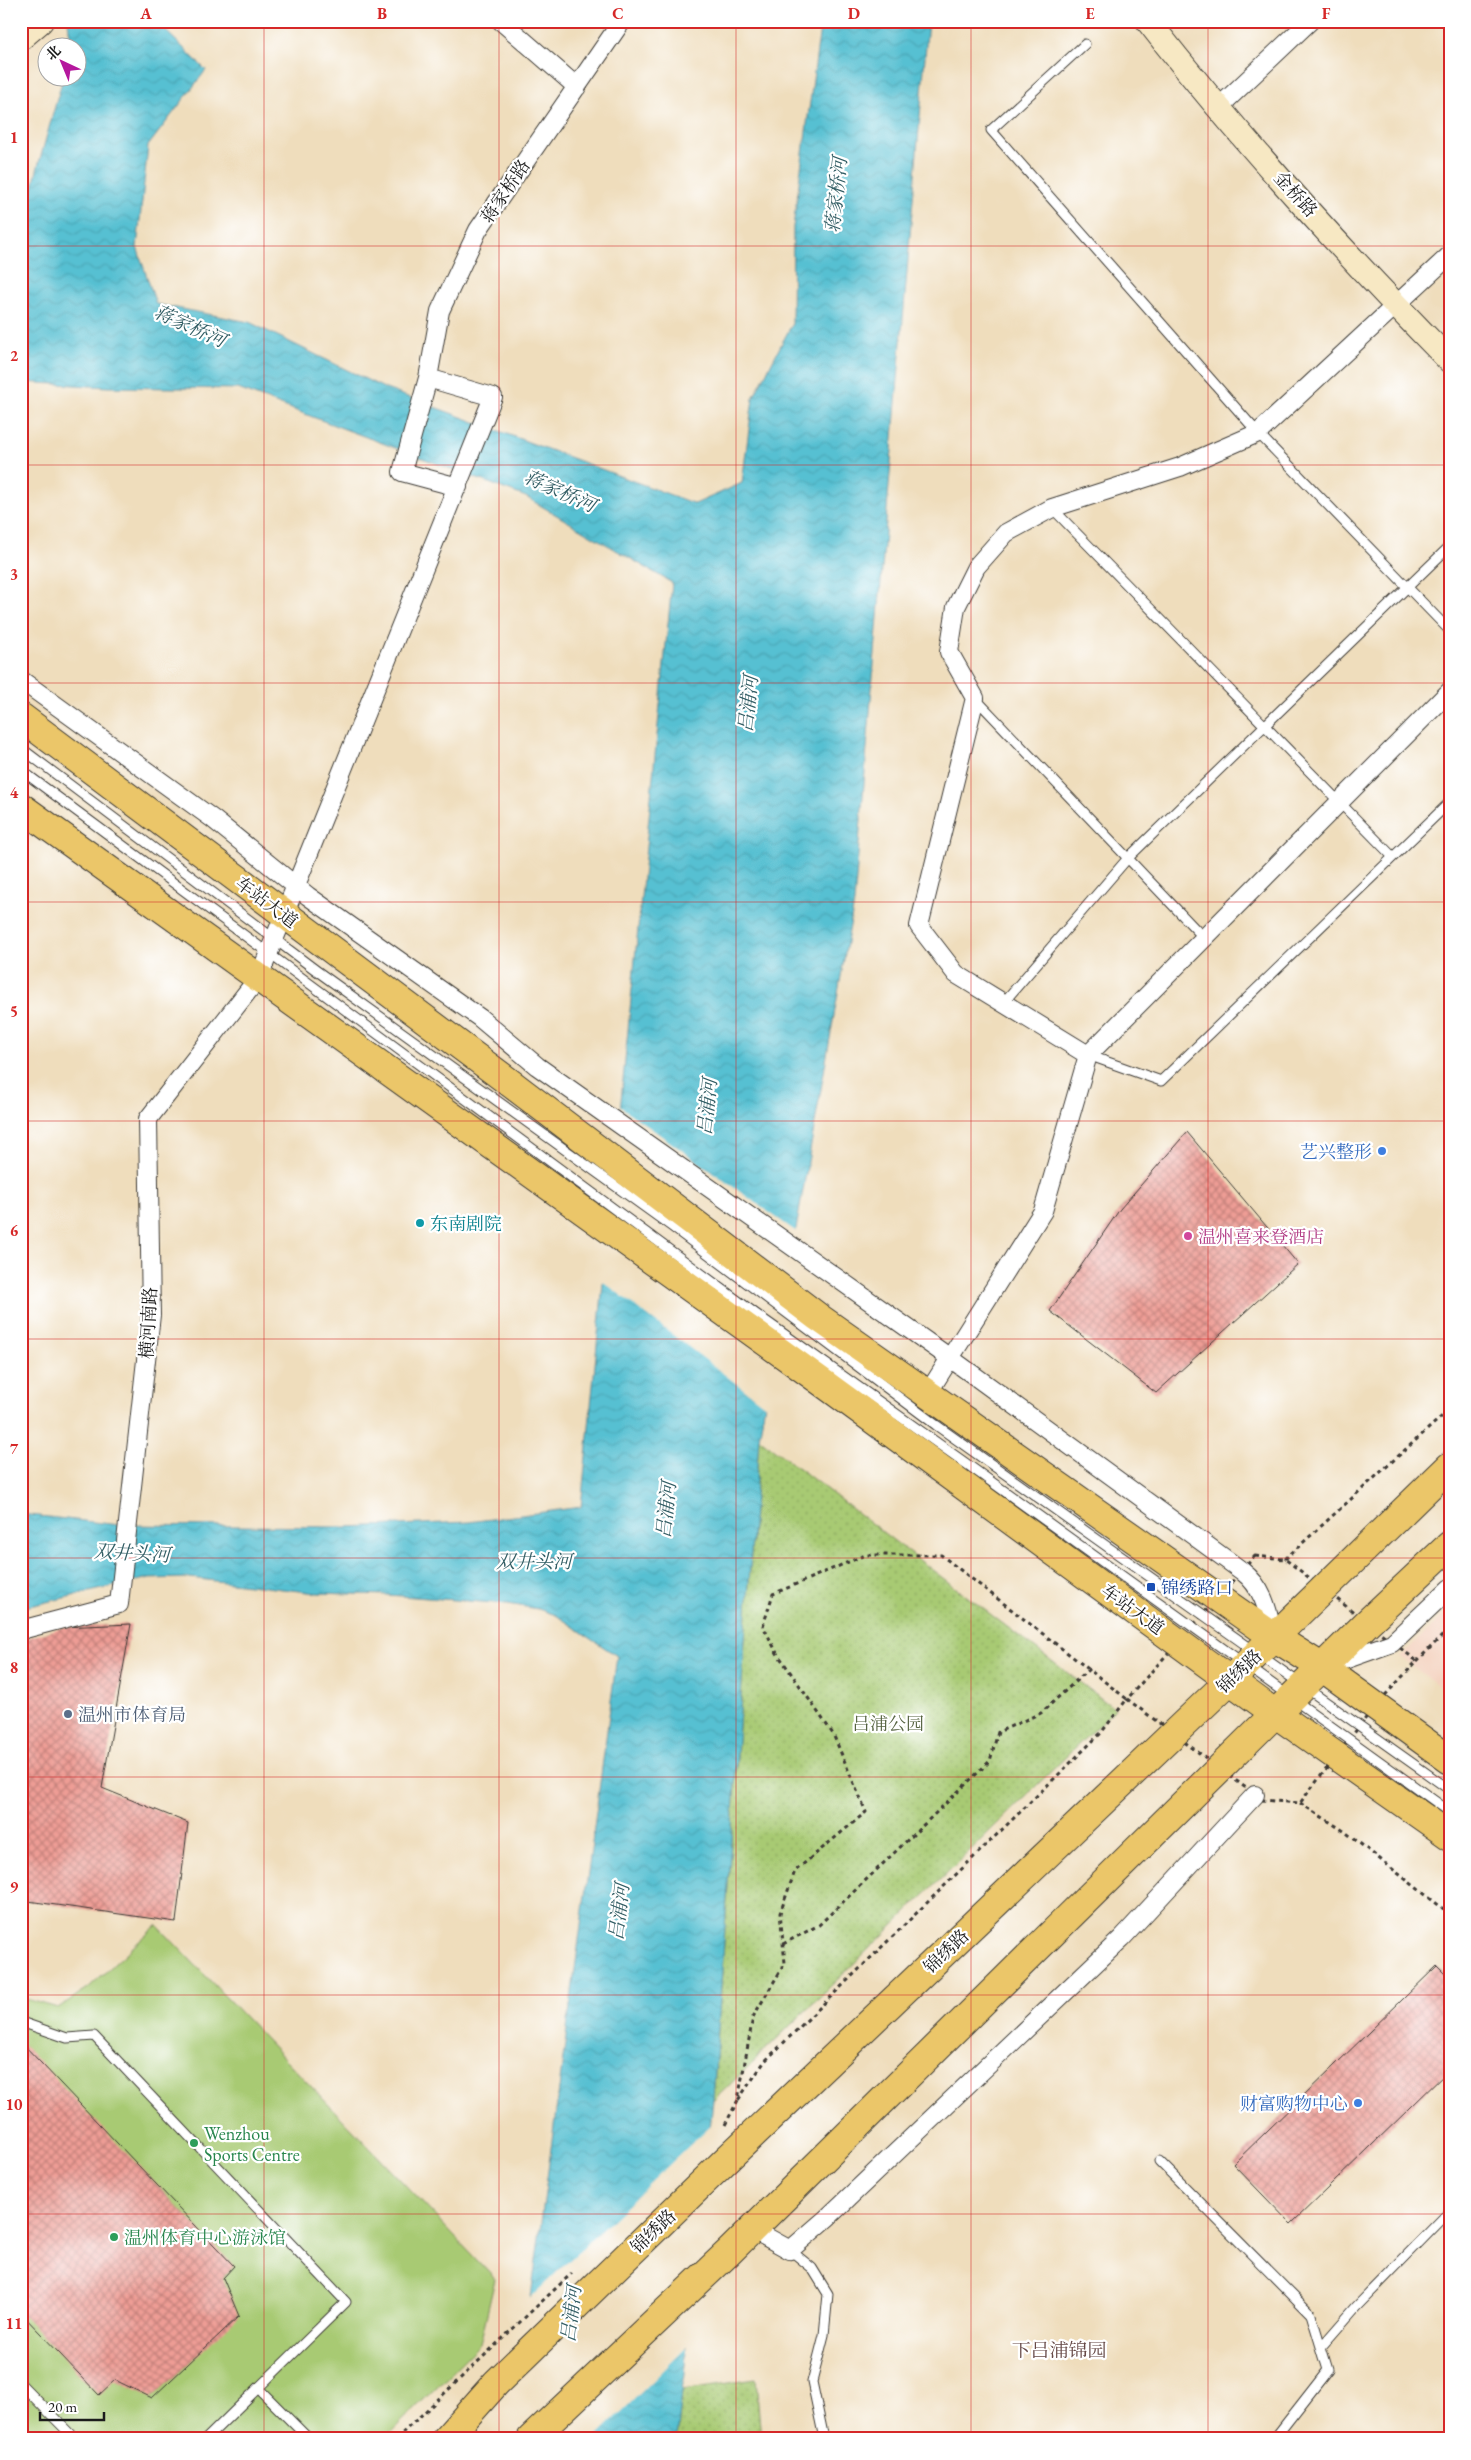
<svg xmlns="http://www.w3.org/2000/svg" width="1471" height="2460" font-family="'EB Garamond','Noto Serif SC',serif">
<defs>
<pattern id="park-dots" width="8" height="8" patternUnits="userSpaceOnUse" patternTransform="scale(1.25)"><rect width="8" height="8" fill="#a8ca73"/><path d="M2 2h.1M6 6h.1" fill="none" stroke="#90ad63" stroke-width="1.8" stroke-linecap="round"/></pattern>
<pattern id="water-waves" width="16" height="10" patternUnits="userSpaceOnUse" patternTransform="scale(1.25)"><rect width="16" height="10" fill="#56c0d2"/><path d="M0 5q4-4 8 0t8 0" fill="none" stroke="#4aa4b4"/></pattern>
<pattern id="building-cross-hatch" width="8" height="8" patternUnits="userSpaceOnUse" patternTransform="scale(1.25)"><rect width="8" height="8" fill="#ee9d95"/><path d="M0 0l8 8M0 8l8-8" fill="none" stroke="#c07f79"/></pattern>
</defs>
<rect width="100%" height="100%" fill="#fff"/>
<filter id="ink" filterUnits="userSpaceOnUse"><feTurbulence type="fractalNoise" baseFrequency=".02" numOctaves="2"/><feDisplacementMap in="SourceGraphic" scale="10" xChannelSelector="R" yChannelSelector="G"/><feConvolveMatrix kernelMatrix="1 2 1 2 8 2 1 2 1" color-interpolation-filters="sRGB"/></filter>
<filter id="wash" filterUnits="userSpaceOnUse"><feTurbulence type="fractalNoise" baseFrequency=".0096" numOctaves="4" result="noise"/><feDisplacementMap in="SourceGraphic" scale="20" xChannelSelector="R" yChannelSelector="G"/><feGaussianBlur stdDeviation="1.12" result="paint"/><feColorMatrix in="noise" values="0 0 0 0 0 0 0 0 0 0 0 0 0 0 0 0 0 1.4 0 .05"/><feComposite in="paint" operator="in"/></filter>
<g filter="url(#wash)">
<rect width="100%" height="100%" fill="#efddbc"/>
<path fill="#f4d3c0" d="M 1450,1609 L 1450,1694 L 1400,1657 Z"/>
<path fill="url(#park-dots)" stroke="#627348" d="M 759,1438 L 1115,1709 L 713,2101 Z
M 756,2379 L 761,2439 L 677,2439 L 682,2390 Z"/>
<path fill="#a8ca73" stroke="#627348" d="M 157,1925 L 495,2279 L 480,2344 L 384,2439 L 21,2439 L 21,1994 L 26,1999 L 58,2008 L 88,1988 Z"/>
<path fill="url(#water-waves)" stroke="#396e77" d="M 68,21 L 163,21 L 162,27 L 206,70 L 148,146 L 137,247 L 156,304 L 249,322 L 386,389 L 695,504 L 742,483 L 753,398 L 792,324 L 793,227 L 821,21 L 928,21 L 854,903 L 759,1438 L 713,2101 L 677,2439 L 512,2439 L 617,1656 L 556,1615 L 538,1609 L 508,1604 L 388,1595 L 316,1593 L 190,1578 L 145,1579 L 21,1608 L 21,1514 L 120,1525 L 346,1527 L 469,1522 L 581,1507 L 672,583 L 526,497 L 238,389 L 108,387 L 21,382 L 21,239 L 37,170 L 63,78 L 78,78 L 78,48 L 71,47 Z"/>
<path fill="#efddbc" d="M 618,1105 L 798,1233 L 767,1407 L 601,1280 Z
M 713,2123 L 690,2344 L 594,2439 L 509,2439 L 528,2300 Z"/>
<g id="blocks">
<path fill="url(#building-cross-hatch)" d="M 1187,1132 L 1298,1264 L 1156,1393 L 1050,1311 L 1120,1209 Z
M 131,1624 L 102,1788 L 188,1823 L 176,1922 L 21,1900 L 21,1640 L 63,1627 Z
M 1437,1966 L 1450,1979 L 1450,2069 L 1291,2224 L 1233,2164 Z
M 22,2043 L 234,2266 L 223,2278 L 239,2316 L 152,2398 L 115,2380 L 99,2395 L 21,2313 Z"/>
</g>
</g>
<g filter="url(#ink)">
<use href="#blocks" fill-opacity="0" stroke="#3c3934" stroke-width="1"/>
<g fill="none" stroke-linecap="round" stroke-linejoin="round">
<defs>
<path id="lane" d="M 1085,44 L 991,130 L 1258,433 L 1450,631
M 1052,508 L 1393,857
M 975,698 L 1204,938
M 21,748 L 317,971 L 671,1226 L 936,1425 L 1450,1790
M 21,770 L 756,1314 L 964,1462 L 1450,1812
M 1003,1003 L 1128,858 L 1450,546
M 1088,1055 L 1161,1081 L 1450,802
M 21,2022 L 67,2038 L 94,2036 L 346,2302 L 206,2439
M 1159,2161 L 1311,2314 L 1328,2370 L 1274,2439
M 790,2250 L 812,2268 L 828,2294 L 824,2335 L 812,2382 L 823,2434 L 828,2439
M 1321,2347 L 1356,2307 L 1450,2211
M 21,2384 L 75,2439
M 258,2388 L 309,2439"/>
<path id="street" d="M 501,21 L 577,87
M 1218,108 L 1310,21
M 458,487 L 402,472 L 428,378 L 440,311 L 478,230 L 622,21
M 21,680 L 213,819 L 308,896 L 480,1018 L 537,1066 L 950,1358 L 1242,1571 C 1264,1588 1268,1611 1274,1637
M 1088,1055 L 956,974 L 919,926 L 975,698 L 949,652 L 956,607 L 976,567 L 1006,533 L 1052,508 L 1180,467 L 1258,433 L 1450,255
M 928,1393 L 1043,1211 L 1088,1055 L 1450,691
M 21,1630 L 119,1604 L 151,1315 L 148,1119 L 259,977 L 493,397 L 428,378
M 1330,1665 L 1392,1643 L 1450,1588
M 752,2229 L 790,2250 L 827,2218 L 1122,1938 L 1255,1795"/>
<path id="secondary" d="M 1148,21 C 1241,140 1344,253 1450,361
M 21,38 L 41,21"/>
<path id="primary" d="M 21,717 L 513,1085 L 818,1317 L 1274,1637 L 1323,1668 L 1450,1760
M 21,807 L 819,1380 L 1276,1714 L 1450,1836
M 446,2439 L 496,2383 L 724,2162 L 1230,1680 L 1450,1466
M 531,2439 L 730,2251 L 1367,1623 L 1450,1545"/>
</defs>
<use href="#lane" stroke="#3c3934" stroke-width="11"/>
<use href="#street" stroke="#3c3934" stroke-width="20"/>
<use href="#secondary" stroke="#3c3934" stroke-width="26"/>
<use href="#primary" stroke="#3c3934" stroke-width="30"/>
<path stroke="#3c3934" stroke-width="3" stroke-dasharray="4 4" stroke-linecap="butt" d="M 1255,1556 L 1285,1559 L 1417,1661 L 1375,1706 L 1300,1803 L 1262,1800 L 1127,1699 Z
M 1285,1559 L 1450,1409
M 1417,1661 L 1450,1628
M 1300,1803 L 1344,1831 L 1450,1914
M 783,1944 L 819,1925 L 990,1761 L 998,1732 L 1041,1713 L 1089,1669
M 725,2125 L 738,2100 L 753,2017 L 785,1963 L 780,1913 L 795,1871 L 866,1812 L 833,1734 L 777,1653 L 763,1626 L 773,1594 L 865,1555 L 941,1555 L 1127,1699 L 1101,1733 L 765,2061 L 738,2100
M 396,2439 L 572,2273"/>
<use href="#lane" stroke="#fff" stroke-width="9"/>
<use href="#street" stroke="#fff" stroke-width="18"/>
<use href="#secondary" stroke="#f7e8c3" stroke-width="24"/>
<use href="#primary" stroke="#ebc669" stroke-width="28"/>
</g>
</g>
<path fill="none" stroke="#d62828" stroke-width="1" stroke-opacity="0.55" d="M 264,21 L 264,2439M 499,21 L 499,2439M 736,21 L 736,2439M 971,21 L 971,2439M 1208,21 L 1208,2439M 21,246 L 1450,246M 21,465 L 1450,465M 21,683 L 1450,683M 21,902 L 1450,902M 21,1121 L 1450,1121M 21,1339 L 1450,1339M 21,1558 L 1450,1558M 21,1777 L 1450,1777M 21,1995 L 1450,1995M 21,2214 L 1450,2214"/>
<g fill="#3f7fe0" stroke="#fff" stroke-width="2">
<circle cx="1382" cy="1151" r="5"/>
<circle cx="1358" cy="2103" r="5"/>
</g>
<circle fill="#0f9aa8" stroke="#fff" stroke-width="2" cx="420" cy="1223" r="5"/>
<circle fill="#d1479c" stroke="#fff" stroke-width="2" cx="1188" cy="1236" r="5"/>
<rect fill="#1a4fb4" stroke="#fff" stroke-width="2" x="1146" y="1582" width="10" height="10" rx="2.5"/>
<circle fill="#5c6f8a" stroke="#fff" stroke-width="2" cx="68" cy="1714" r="5"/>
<g fill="#2e9e5b" stroke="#fff" stroke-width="2">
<circle cx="194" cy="2143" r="5"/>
<circle cx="114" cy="2237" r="5"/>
</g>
<g text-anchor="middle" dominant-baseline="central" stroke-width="4.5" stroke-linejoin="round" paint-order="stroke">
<g font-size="18" fill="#1c1c1c" stroke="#fff">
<text transform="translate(505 191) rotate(-56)">蒋家桥路</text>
<text transform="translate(1296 194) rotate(48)">金桥路</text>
<text transform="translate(267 902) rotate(37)">车站大道</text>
<text transform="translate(148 1323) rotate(-87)">横河南路</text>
<text transform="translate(1133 1609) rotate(36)">车站大道</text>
<text transform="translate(1239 1671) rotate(-44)">锦绣路</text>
<text transform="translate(946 1951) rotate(-44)">锦绣路</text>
<text transform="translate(653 2231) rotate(-44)">锦绣路</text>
</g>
<g font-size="18" fill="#366cbe" stroke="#fff" text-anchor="end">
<text x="1372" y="1151">艺兴整形</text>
<text x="1348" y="2103">财富购物中心</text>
</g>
<g font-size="18" fill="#0d838f" stroke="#fff" text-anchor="start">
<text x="430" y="1223">东南剧院</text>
</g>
<g font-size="18" fill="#b23c85" stroke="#fff" text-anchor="start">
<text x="1198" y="1236">温州喜来登酒店</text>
</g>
<g font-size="18" fill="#164399" stroke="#fff" text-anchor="start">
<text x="1161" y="1587">锦绣路口</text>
</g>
<g font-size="18" fill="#4e5e75" stroke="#fff" text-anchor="start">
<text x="78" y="1714">温州市体育局</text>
</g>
<g font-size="18" fill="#54623f" stroke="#fff">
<text x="888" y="1723">吕浦公园</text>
</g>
<g font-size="18" fill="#27864d" stroke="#fff" text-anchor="start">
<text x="204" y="2133">Wenzhou<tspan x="204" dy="21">Sports Centre</tspan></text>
<text x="124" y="2237">温州体育中心游泳馆</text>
</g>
<g font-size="19" font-style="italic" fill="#335e65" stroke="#fff">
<text transform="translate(836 195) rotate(-84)">蒋家桥河</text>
<text transform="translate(190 326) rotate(24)">蒋家桥河</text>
<text transform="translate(560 491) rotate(24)">蒋家桥河</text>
<text transform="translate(748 704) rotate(-84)">吕浦河</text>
<text transform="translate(707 1107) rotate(-84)">吕浦河</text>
<text transform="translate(666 1510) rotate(-84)">吕浦河</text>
<text transform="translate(132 1553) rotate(3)">双井头河</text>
<text x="534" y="1561">双井头河</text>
<text transform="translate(619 1912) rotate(-83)">吕浦河</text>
<text transform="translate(571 2314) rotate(-83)">吕浦河</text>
</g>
<g font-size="19" fill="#664946" stroke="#fff">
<text x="1059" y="2350">下吕浦锦园</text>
</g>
</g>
<rect width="1471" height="2460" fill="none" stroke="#fff" stroke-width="55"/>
<g transform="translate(62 62) rotate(316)"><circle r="24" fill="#ffffff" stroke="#a4a4a4"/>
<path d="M0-4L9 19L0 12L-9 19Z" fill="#b5179e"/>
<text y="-8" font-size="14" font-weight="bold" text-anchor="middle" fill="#1c1c1c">北</text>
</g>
<path d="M40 2412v8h64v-8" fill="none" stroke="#1c1c1c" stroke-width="2.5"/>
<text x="48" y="2412" font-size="15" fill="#1c1c1c" stroke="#ffffff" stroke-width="4" paint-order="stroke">20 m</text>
<rect x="28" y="28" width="1416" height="2404" fill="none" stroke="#d62828" stroke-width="2"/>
<g font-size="16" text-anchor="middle" font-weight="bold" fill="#d62828">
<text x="146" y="19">A</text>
<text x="382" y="19">B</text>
<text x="618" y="19">C</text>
<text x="854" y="19">D</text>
<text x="1090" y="19">E</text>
<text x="1326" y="19">F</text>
<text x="14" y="143">1</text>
<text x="14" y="361">2</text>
<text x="14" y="580">3</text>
<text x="14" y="798">4</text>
<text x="14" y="1017">5</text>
<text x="14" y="1236">6</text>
<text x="14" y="1454">7</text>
<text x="14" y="1673">8</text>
<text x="14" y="1892">9</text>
<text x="14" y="2110">10</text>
<text x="14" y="2329">11</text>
</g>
</svg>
